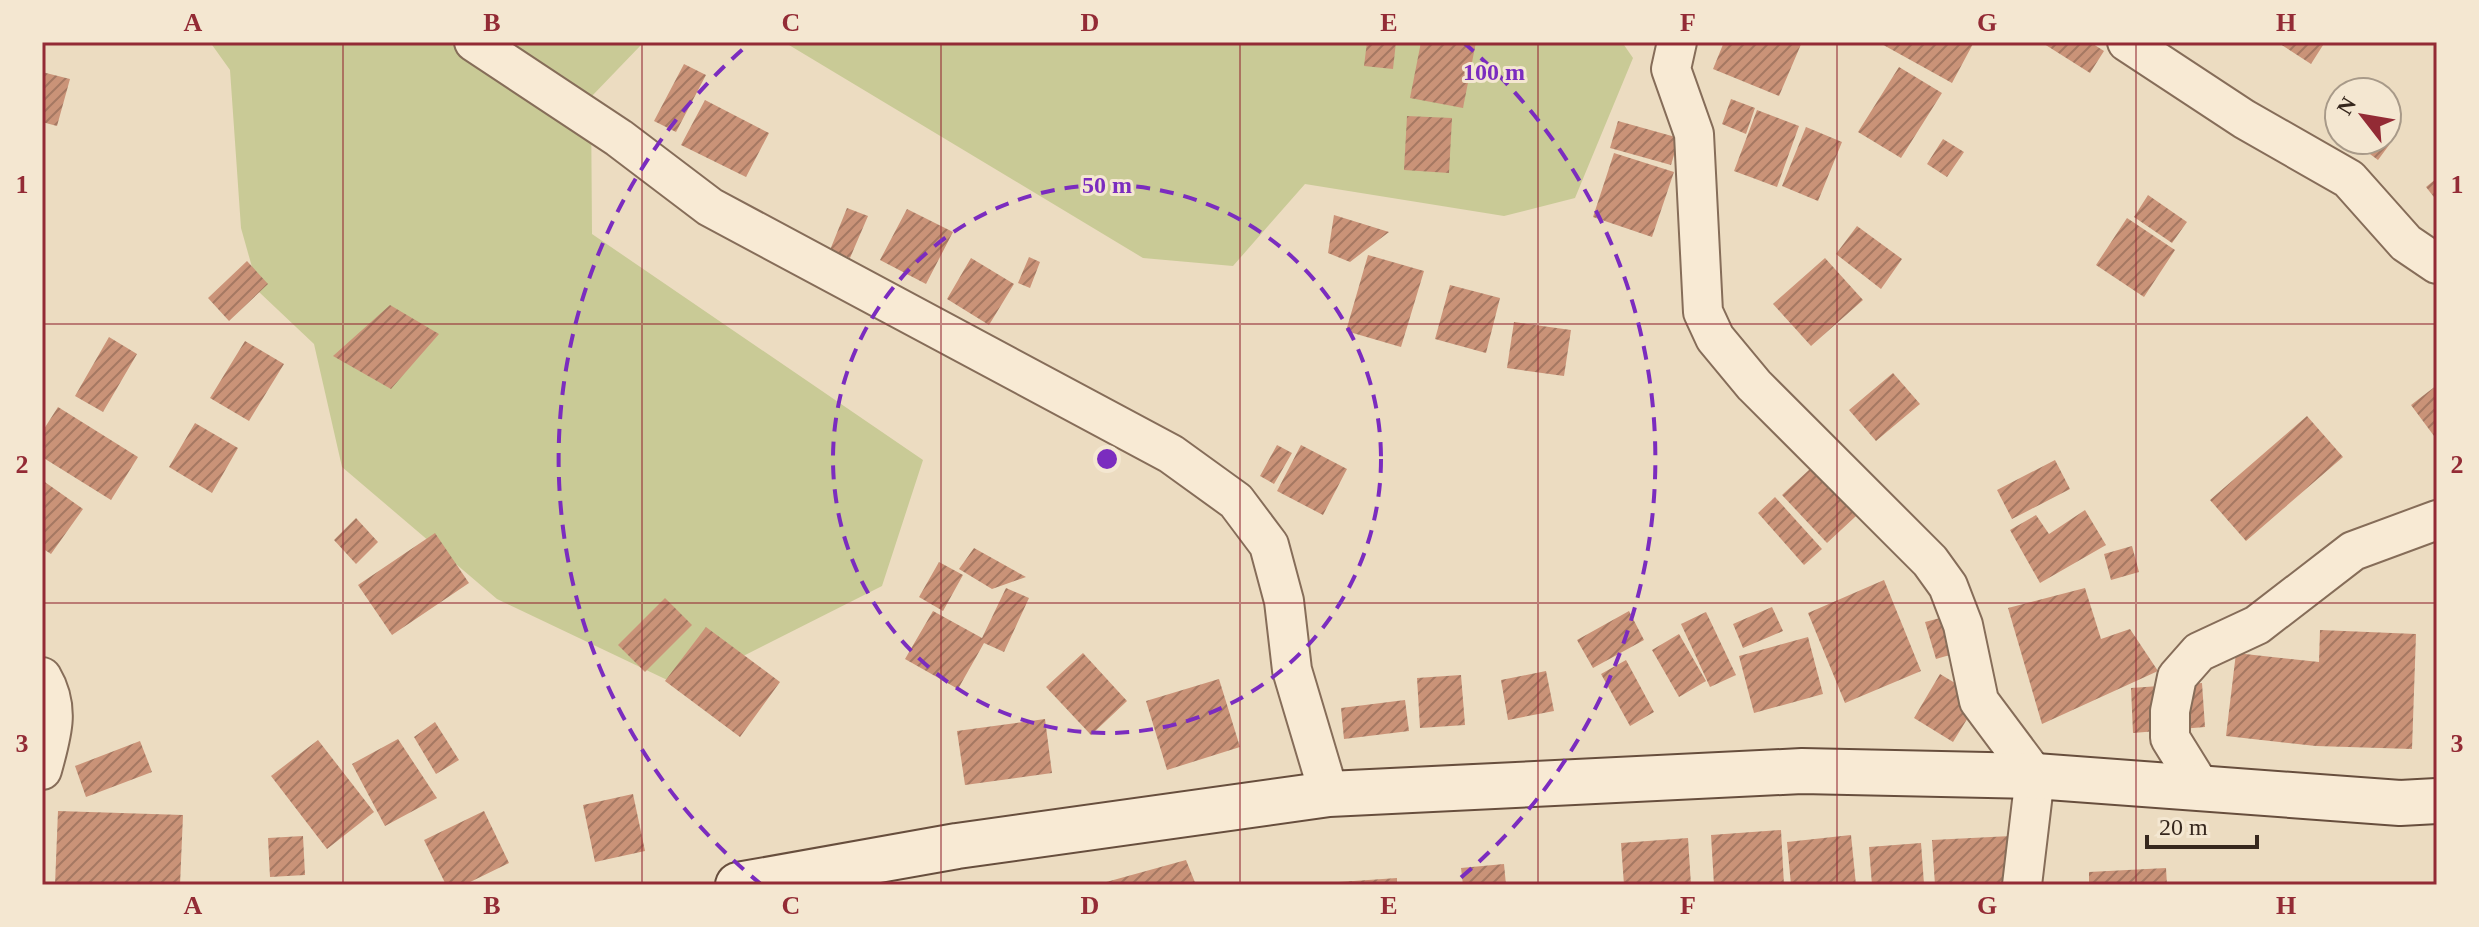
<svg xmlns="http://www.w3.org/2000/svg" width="2479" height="927" font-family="'Times New Roman',serif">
<defs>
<pattern id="building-hatch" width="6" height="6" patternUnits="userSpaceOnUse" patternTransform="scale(2)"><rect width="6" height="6" fill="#ca9378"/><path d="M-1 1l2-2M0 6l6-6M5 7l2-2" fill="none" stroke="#a57862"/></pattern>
</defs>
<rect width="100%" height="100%" fill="#ecdcc1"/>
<path fill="#c9ca96" d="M 210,42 L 666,42 L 642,44 L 591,97 L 592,234 L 923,460 L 882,586 L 682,687 L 497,599 L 342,467 L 314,344 L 259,292 L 241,228 L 230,70 Z
M 784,42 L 1622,42 L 1633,58 L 1575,198 L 1504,216 L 1305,184 L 1233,266 L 1143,258 Z"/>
<path fill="url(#building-hatch)" d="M 1367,42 L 1396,42 L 1393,69 L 1364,66 Z
M 1421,42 L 1476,42 L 1463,108 L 1410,98 Z
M 1724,42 L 1802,42 L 1779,96 L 1713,69 Z
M 1878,42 L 1974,42 L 1952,83 Z
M 2041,42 L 2090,42 L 2104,51 L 2090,73 Z
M 2277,42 L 2325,42 L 2311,64 Z
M 684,64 L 706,75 L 676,132 L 654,121 Z
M 1899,67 L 1942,93 L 1901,158 L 1858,132 Z
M 42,72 L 70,79 L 57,126 L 42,122 Z
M 1731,99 L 1755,108 L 1746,134 L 1722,124 Z
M 705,100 L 769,133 L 746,177 L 681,145 Z
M 1757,110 L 1799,126 L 1777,187 L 1734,171 Z
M 1407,116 L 1452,118 L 1449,173 L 1404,170 Z
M 1618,121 L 1679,138 L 1671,165 L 1610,148 Z
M 1806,127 L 1842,142 L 1818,201 L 1782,186 Z
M 2387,130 L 2395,137 L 2378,160 L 2351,140 L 2387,140 Z
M 1943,139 L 1964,152 L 1947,177 L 1927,164 Z
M 1614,153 L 1674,172 L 1652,237 L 1593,217 Z
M 2437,178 L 2437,201 L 2426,187 Z
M 2148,195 L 2187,222 L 2172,243 L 2134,217 Z
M 847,208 L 868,216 L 850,258 L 830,250 Z
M 907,209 L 953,232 L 926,284 L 880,260 Z
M 1334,215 L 1389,232 L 1350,262 L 1328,253 Z
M 2127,218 L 2175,250 L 2144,297 L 2096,265 Z
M 1857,226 L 1902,259 L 1881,289 L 1836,254 Z
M 1368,255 L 1424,271 L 1401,347 L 1346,331 Z
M 1029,257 L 1040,262 L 1030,288 L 1018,283 Z
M 971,258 L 1014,284 L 989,325 L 947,299 Z
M 1825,258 L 1863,300 L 1811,346 L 1773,304 Z
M 247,261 L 268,284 L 229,321 L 208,298 Z
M 1450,285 L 1500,298 L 1486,353 L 1435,339 Z
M 390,305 L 439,334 L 391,389 L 333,356 Z
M 1514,322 L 1571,330 L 1564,376 L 1507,368 Z
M 109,337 L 137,354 L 103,412 L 75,396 Z
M 245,341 L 284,364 L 249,421 L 210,398 Z
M 1893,373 L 1920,404 L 1876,441 L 1849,410 Z
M 2437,385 L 2437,440 L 2411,405 Z
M 58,407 L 138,457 L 111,500 L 42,457 L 42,432 Z
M 2307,416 L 2343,457 L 2246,541 L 2210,500 Z
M 195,423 L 238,448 L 212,493 L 169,467 Z
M 1277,445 L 1292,453 L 1274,484 L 1260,476 Z
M 1301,445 L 1347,469 L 1323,515 L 1277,491 Z
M 1824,456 L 1869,504 L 1827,543 L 1782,495 Z
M 2055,460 L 2070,489 L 2012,519 L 1997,490 Z
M 42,480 L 83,509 L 51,554 L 42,548 Z
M 1775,497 L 1822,549 L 1804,565 L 1758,513 Z
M 2085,510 L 2106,545 L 2040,583 L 2010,530 L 2036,515 L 2049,534 Z
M 356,518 L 378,542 L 356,564 L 334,540 Z
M 435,533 L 469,583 L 392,635 L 358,585 Z
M 2132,546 L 2139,572 L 2111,580 L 2104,554 Z
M 974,548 L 1026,577 L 992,589 L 959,569 Z
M 939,562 L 963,575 L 943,611 L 919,597 Z
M 1884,580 L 1921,671 L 1845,703 L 1808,613 Z
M 1006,588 L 1029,598 L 1004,652 L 984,643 L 958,689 L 905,659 L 933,611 L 982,638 Z
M 2085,588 L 2101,639 L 2130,629 L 2158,671 L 2042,724 L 2008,608 Z
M 665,598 L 692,625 L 645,672 L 618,645 Z
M 1772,607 L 1783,631 L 1743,648 L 1733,624 Z
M 1974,609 L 1984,645 L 1936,659 L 1925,622 Z
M 1629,611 L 1644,640 L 1593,668 L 1577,640 Z
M 1706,612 L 1736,675 L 1710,687 L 1681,624 Z
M 706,627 L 780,682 L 740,737 L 665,681 Z
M 2320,630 L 2416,634 L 2412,749 L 2316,746 L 2226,736 L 2236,653 L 2319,662 Z
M 1679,634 L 1706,681 L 1679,697 L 1652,650 Z
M 1808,637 L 1823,694 L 1754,713 L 1739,656 Z
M 1083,653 L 1127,701 L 1091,735 L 1046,687 Z
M 1626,660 L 1654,712 L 1630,726 L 1601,674 Z
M 1546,671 L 1554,711 L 1508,720 L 1501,680 Z
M 1940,674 L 1980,698 L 1953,742 L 1914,718 Z
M 1461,675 L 1465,725 L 1420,728 L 1417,678 Z
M 1219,679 L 1240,747 L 1167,770 L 1146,701 Z
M 2202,683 L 2205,727 L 2133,733 L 2131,688 Z
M 1405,700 L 1409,731 L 1344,739 L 1341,708 Z
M 1045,719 L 1052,773 L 965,785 L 957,731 Z
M 435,722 L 459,760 L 436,774 L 414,737 Z
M 398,739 L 437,798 L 385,826 L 352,764 Z
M 318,740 L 374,812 L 327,849 L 271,776 Z
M 140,741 L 152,772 L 86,797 L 75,766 Z
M 633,794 L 645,851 L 595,862 L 583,805 Z
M 58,811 L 183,815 L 180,885 L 55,885 Z
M 484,811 L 509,863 L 464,885 L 446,885 L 424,840 Z
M 1781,830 L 1784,885 L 1714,885 L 1711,835 Z
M 1851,835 L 1856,885 L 1791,885 L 1787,842 Z
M 303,836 L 305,875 L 270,877 L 268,838 Z
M 2011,836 L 2013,883 L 1935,885 L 1932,840 Z
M 1688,838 L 1691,885 L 1624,885 L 1621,843 Z
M 1921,843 L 1924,884 L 1872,885 L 1869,847 Z
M 1186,860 L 1196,885 L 1099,885 L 1099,884 Z
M 1504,864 L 1506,885 L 1463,885 L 1461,868 Z
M 2166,868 L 2167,885 L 2089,885 L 2089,872 Z
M 1397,878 L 1397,885 L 1339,885 L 1339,882 Z"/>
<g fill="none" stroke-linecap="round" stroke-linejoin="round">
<defs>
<path id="minor" d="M 474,42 L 619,138 L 710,207 L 1171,454 L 1236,501 L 1269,545 L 1284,601 L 1292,670 L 1329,794
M 1677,42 L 1671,69 L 1694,134 L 1703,312 L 1715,338 L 1754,385 L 1930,561 L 1948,586 L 1963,625 L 1979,701 L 2035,776 L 2022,885
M 2127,42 L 2244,119 L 2349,179 L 2406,243 L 2437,264
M 42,677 C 61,709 51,736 42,770
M 2201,788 L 2170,738 L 2170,711 L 2177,677 L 2199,652 L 2257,625 L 2353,551 L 2437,520"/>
<path id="secondary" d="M 738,885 L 957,846 L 1329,794 L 1802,771 L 2035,776 L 2400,803 L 2437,801"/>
</defs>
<use href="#minor" stroke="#866d59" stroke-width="42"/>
<use href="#secondary" stroke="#674e3d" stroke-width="48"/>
<use href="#minor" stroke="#f8ead4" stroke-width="38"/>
<use href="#secondary" stroke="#f8ead4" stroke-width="44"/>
</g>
<path fill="none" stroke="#932b35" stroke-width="2" stroke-opacity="0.55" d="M 343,42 L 343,885M 642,42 L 642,885M 941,42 L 941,885M 1240,42 L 1240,885M 1538,42 L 1538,885M 1837,42 L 1837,885M 2136,42 L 2136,885M 42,324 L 2437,324M 42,603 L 2437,603"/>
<g fill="none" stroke="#7b2cbf" stroke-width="4" stroke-dasharray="14 10">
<circle cx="1107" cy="459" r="274"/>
<path d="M762 885A548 548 0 0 1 751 42M1463 42A548 548 0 0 1 1452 885"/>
</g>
<circle cx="1107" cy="459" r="12" fill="#7b2cbf" stroke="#f4e7d1" stroke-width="4"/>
<g font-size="24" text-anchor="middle" font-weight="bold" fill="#7b2cbf" stroke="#f4e7d1" stroke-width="6" stroke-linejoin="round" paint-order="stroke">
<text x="1494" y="80">100 m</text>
<text x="1107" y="193">50 m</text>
</g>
<rect width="2479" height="927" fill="none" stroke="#f4e7d1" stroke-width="88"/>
<g transform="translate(2363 116) rotate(301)"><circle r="38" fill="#f4e7d1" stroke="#a89a89" stroke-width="2"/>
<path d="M0-6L14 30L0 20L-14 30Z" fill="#932b35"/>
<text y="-12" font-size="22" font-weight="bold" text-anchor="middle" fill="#36271d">N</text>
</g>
<path d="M2147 835v12h110v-12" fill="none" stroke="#36271d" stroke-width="4"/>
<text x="2159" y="835" font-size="24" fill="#36271d" stroke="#f4e7d1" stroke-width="6" paint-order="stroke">20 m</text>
<rect x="44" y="44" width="2391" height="839" fill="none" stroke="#932b35" stroke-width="3"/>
<g font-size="26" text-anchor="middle" font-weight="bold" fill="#932b35">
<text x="193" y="31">A</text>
<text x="492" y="31">B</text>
<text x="791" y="31">C</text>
<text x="1090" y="31">D</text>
<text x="1389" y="31">E</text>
<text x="1688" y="31">F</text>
<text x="1987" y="31">G</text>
<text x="2286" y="31">H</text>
<text x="22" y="193">1</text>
<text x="2457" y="193">1</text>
<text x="22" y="473">2</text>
<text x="2457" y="473">2</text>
<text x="22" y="752">3</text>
<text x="2457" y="752">3</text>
<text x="193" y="914">A</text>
<text x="492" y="914">B</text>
<text x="791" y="914">C</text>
<text x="1090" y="914">D</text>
<text x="1389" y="914">E</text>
<text x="1688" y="914">F</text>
<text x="1987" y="914">G</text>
<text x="2286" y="914">H</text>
</g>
</svg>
